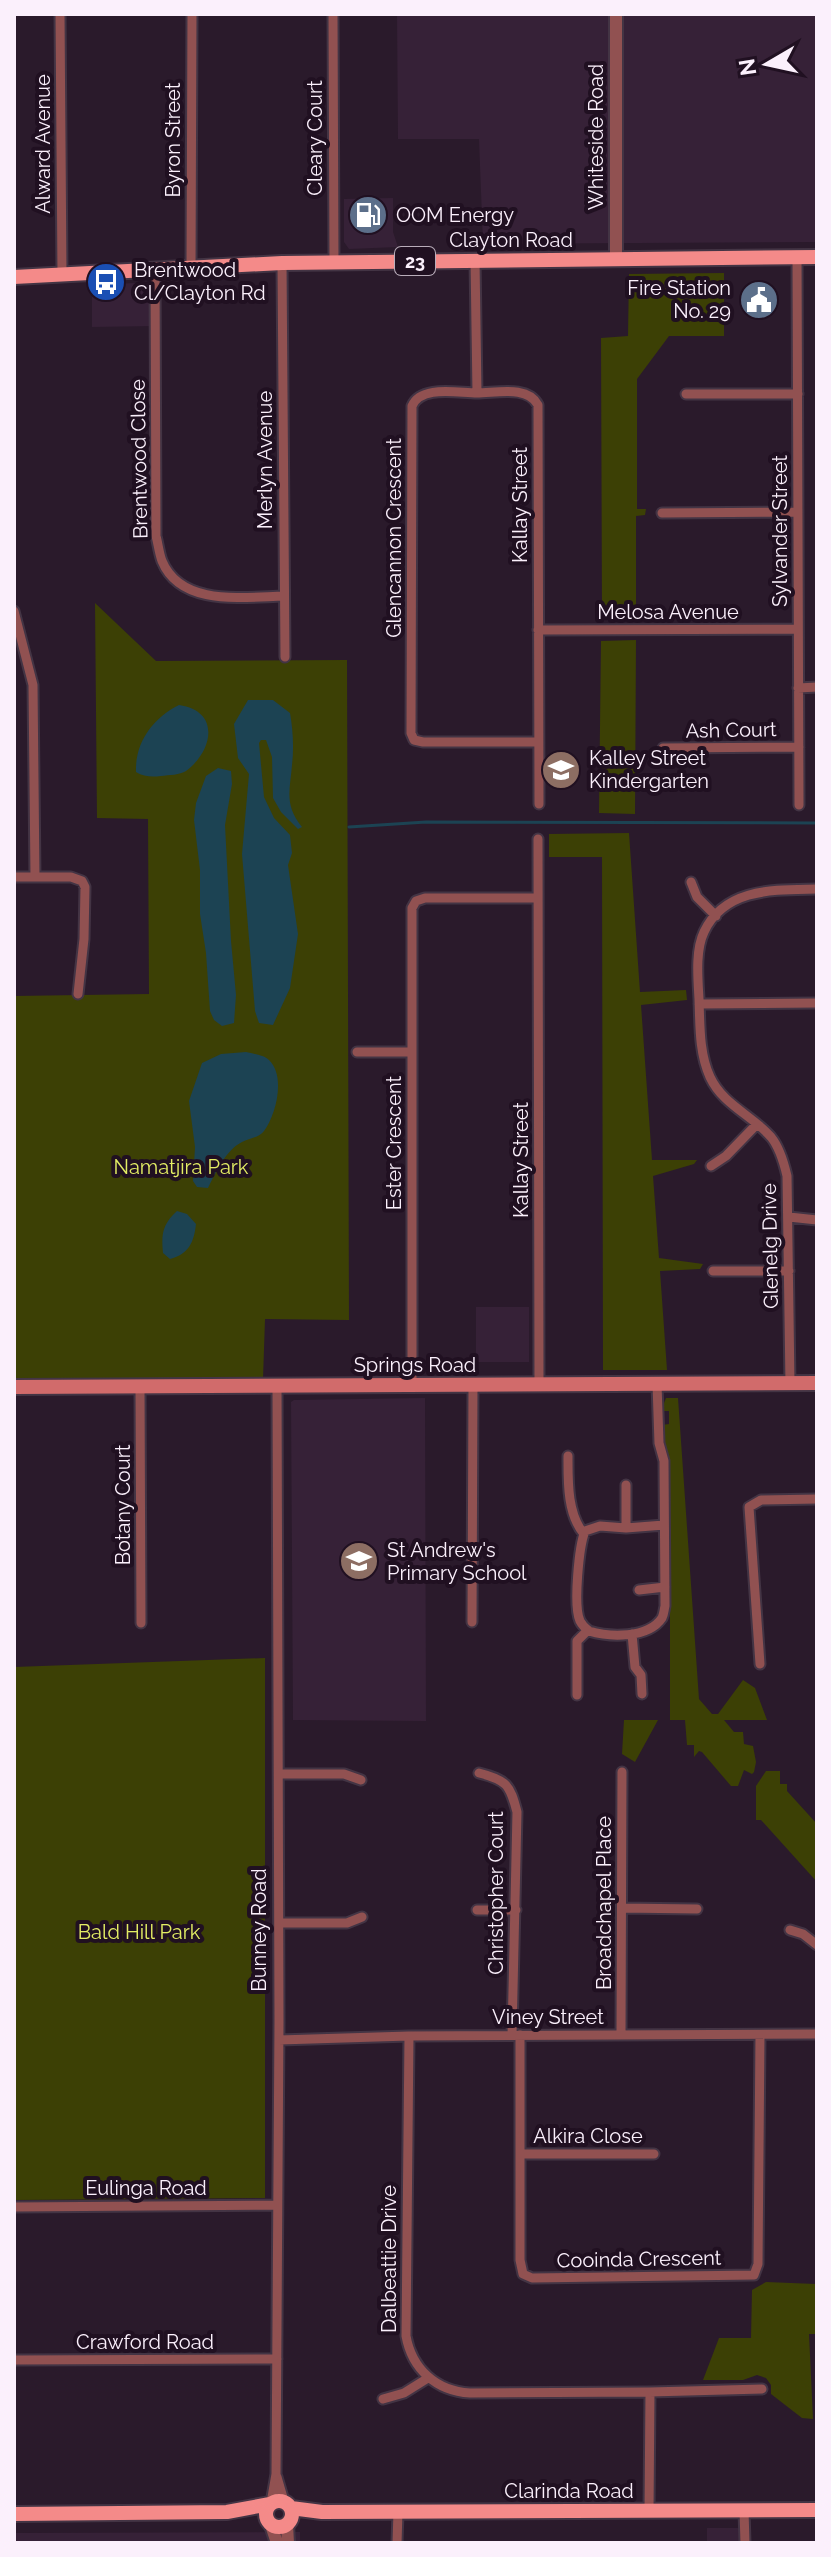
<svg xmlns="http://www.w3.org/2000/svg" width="831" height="2557" font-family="Raleway,sans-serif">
<rect width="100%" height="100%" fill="#2a1a2b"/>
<path fill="#362137" d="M 397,14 L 817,14 L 817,242 L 483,244 L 479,139 L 398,139 Z
M 393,198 L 393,232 L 398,247 L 349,249 L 344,242 L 344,199 Z
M 156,282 L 156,326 L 92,327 L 92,285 Z
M 476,1307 L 529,1307 L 529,1362 L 476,1362 Z
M 425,1398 L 426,1721 L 293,1720 L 291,1402 L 294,1400 Z
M 707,2528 L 742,2528 L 742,2543 L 707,2543 Z
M 300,2532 L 300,2543 L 14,2543 L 14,2533 Z"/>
<path fill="#3c4005" d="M 724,273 L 724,336 L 669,336 L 637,379 L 637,509 L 646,509 L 645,515 L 636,516 L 636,620 L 602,620 L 601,338 L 628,336 L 629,274 Z
M 95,603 L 156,661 L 347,660 L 349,1320 L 265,1319 L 263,1379 L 14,1380 L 14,996 L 149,994 L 148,819 L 97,818 Z
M 636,640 L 635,814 L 599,813 L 601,641 Z
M 629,833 L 640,992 L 686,990 L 687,1000 L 641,1005 L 652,1160 L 697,1160 L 694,1164 L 653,1176 L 659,1258 L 703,1264 L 700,1269 L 660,1271 L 667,1370 L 603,1370 L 602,857 L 549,857 L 549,834 Z
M 666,1398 L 678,1398 L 699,1699 L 712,1714 L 718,1714 L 743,1680 L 755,1688 L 767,1720 L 724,1720 L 734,1732 L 743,1732 L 744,1744 L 753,1746 L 756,1762 L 754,1772 L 752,1774 L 744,1770 L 738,1786 L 731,1786 L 702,1752 L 699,1751 L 694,1757 L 694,1745 L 687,1745 L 685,1720 L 670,1720 L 670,1461 L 664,1447 L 662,1425 L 669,1424 L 669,1411 L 661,1411 Z
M 265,1658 L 265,2198 L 14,2200 L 14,1667 Z
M 624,1720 L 658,1720 L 635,1762 L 622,1754 Z
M 766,1771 L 780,1771 L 780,1784 L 787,1784 L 787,1791 L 817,1824 L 817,1882 L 761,1820 L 756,1820 L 756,1786 Z
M 817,2261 L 817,2334 L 809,2334 L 813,2419 L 802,2418 L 771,2394 L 771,2385 L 766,2378 L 757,2375 L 743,2380 L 703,2380 L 719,2338 L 751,2338 L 752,2290 L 766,2282 L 816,2284 Z"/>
<path fill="#1c4353" d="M 248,700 L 273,700 L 290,713 C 293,730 294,748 292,765 C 290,790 284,805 302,827 L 298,829 L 281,812 L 273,798 L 272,757 L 266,740 L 261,740 L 259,743 L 264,797 L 274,818 L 290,835 L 292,853 L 288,865 L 298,934 L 290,988 L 273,1025 L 259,1023 L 255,1011 L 242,854 L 249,774 L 238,758 L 234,724 Z
M 179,705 C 221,711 213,751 186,771 C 180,775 169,775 161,776 C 152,777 144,777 136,772 C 135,742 153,718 179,705 Z
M 218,768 L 231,771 L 232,784 L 225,825 L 231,941 L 236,995 L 234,1023 L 222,1026 L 214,1020 L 210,1011 L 206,953 L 200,914 L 200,870 L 194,820 L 196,803 L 206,776 Z
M 246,1052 C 254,1054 264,1055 269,1060 C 286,1076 276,1115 264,1131 C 259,1138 249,1138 242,1142 C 226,1150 216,1172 208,1188 L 197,1187 L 193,1181 L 195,1147 L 189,1101 L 202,1063 L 221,1054 Z
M 177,1211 L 187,1214 L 196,1224 C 194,1242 189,1254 170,1259 L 163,1253 C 161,1233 163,1224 177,1211 Z"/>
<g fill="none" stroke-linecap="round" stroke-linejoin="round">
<path stroke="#1c4353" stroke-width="3" d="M 349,827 L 426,822 L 817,823"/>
<defs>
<path id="minor" d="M 60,14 L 62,274
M 333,14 L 334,262
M 797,258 L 799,805
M 475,260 L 477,393 C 496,393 528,385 538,405 L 539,804
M 282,263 L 285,657
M 191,267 L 192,14
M 155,269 L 156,536 C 158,543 159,553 162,561 C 181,607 244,597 284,596
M 477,393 C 457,393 421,385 412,406 L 411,733 L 414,740 L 423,742 L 538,742
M 686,394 L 798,394
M 662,513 L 798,512
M 14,611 L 33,685 L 35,877
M 538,630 L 798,629
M 798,688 L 817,687
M 663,748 L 799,747
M 538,839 L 539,1385
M 14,877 L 71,877 L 82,881 L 85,887 L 84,939 L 78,994
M 691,882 L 697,897 L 716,916
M 699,1004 L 817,1003
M 357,1052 L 412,1052
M 711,1166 L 726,1156 L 757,1124
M 789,1217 L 817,1220
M 713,1271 L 789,1271
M 657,1384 L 659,1443 L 664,1461 L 665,1606 C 664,1610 664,1614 662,1618 C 648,1639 609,1637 589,1631 C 585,1628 582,1625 580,1621 C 573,1606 579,1546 585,1531 L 600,1526 L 626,1528 L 664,1525
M 790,1384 L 787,1176 C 784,1163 780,1148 771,1137 C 752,1115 723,1105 710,1077 C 699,1053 700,1025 699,999 C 698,979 695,951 704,932 C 725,887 776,890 817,889
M 412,1386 L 412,908 L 416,901 L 425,898 L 538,898
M 140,1387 L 141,1623
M 568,1456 C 568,1481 567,1514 584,1534
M 626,1528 L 626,1485
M 639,1590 L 665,1587
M 472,1622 L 473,1385
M 632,1634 L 635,1667 L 641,1675 L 642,1694
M 760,1664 L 749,1507 L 761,1500 L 817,1499
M 577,1695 L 577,1641 L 588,1630
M 479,1773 C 507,1780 510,1785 517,1812 L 512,2035
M 279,1774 L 344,1774 L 361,1780
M 622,1908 L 697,1909
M 477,1910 L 516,1910
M 279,1923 L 347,1923 L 362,1917
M 790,1930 L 803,1934 L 817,1945
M 621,2034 L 622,1772
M 520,2035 L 520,2260 L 523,2274 L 532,2278 L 754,2275 L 758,2264 L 760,2035
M 409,2036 L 406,2336 C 412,2369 436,2391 470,2393 L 650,2392 L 762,2389
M 279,2040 L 409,2036 L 817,2034
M 521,2154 L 654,2154
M 14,2207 L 277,2205
M 14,2360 L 277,2359
M 383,2399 L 404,2393 L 428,2378
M 277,2477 L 284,2501
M 271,2503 L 276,2474 L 279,2022 L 277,1386
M 649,2510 L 650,2392
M 744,2510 L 745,2543
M 397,2543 L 398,2512"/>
<path id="tertiary" d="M 616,259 L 616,14
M 287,2524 L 288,2543
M 271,2525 L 277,2543"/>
<path id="secondary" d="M 14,1387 L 817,1383"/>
<path id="primary" d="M 14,277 L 282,263 L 817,257
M266 2514a13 13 0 1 1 26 0a13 13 0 1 1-26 0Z
M 291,2508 L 322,2512 L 817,2510
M 14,2514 L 227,2512 L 270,2504"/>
</defs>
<use href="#minor" stroke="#433444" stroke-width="13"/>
<use href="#tertiary" stroke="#433444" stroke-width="16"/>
<use href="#secondary" stroke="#433444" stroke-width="18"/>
<use href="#primary" stroke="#433444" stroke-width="18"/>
<use href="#minor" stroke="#915151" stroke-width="9"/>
<use href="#tertiary" stroke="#915151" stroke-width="12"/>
<use href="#secondary" stroke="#d16b6b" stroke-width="14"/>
<use href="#primary" stroke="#f48a89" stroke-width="14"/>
</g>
<defs>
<symbol id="fuel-disc" viewBox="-11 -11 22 22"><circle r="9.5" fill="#5c6f8a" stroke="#201021"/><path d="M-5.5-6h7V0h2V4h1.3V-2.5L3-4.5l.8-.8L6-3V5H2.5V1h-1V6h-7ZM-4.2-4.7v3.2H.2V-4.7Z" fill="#fff"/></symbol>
<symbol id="bus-disc" viewBox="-11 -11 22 22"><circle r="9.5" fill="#1a4fb4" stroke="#201021"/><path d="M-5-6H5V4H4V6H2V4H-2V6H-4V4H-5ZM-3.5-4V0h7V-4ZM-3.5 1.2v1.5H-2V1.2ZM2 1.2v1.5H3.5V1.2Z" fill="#fff"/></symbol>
<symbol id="civic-disc" viewBox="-11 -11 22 22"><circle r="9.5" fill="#5c6f8a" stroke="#201021"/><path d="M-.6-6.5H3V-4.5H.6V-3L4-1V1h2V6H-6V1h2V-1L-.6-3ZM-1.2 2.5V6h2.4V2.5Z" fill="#fff"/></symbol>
<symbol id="school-disc" viewBox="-11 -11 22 22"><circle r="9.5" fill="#8d6e63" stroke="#201021"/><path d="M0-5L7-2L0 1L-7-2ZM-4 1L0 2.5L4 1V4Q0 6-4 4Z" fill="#fff"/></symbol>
</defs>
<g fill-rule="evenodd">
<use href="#fuel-disc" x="346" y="193" width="44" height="44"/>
<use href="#bus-disc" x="84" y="260" width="44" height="44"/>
<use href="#civic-disc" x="737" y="278" width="44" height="44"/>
<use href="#school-disc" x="539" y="748" width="44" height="44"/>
<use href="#school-disc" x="337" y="1539" width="44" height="44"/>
</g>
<g text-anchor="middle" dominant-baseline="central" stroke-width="8" stroke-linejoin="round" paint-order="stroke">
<rect fill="#201021" stroke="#b9adba" stroke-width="2" x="395" y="247" width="40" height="28" rx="6"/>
<g font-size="18" font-weight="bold" fill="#fbf0fc">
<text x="415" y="261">23</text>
</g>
<g font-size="20" fill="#fbf0fc" stroke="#201021">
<text transform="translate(596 137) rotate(-90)">Whiteside Road</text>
<text transform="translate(315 138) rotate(-90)">Cleary Court</text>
<text transform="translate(173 140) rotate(-90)">Byron Street</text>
<text transform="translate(43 144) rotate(-90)">Alward Avenue</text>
<text x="511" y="240">Clayton Road</text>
<text transform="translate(139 459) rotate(-91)">Brentwood Close</text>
<text transform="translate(265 460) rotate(-90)">Merlyn Avenue</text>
<text transform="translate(520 505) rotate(-90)">Kallay Street</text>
<text transform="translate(780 531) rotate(-90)">Sylvander Street</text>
<text transform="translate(394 538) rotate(-90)">Glencannon Crescent</text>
<text x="668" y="612">Melosa Avenue</text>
<text transform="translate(731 730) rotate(-1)">Ash Court</text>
<text transform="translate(394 1143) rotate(-90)">Ester Crescent</text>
<text transform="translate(521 1160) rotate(-90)">Kallay Street</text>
<text transform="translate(770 1246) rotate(-91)">Glenelg Drive</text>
<text x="415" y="1365">Springs Road</text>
<text transform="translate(123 1505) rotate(-90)">Botany Court</text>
<text transform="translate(496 1893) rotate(-90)">Christopher Court</text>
<text transform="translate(604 1903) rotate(-90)">Broadchapel Place</text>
<text transform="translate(259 1930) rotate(-90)">Bunney Road</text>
<text x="548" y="2017">Viney Street</text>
<text x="588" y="2136">Alkira Close</text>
<text x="146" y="2188">Eulinga Road</text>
<text transform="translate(389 2259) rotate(-90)">Dalbeattie Drive</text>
<text transform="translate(639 2259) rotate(-1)">Cooinda Crescent</text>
<text x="145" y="2342">Crawford Road</text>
<text x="569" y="2491">Clarinda Road</text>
</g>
<g font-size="20" fill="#fbf0fc" stroke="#201021" text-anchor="start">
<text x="396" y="215">OOM Energy</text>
<text x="134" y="270">Brentwood<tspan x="134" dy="23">Cl/Clayton Rd</tspan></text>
<text x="731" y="288" text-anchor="end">Fire Station<tspan x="731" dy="23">No. 29</tspan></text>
<text x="589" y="758">Kalley Street<tspan x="589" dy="23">Kindergarten</tspan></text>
<text x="387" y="1550">St Andrew's<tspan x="387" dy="23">Primary School</tspan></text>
</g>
<g font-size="20" fill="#e3ed64" stroke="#201021">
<text x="181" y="1167">Namatjira Park</text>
<text x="139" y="1932">Bald Hill Park</text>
</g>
</g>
<rect width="831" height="2557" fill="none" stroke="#fbf0fc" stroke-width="32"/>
<g transform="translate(767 64) rotate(261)" stroke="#201021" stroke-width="6" paint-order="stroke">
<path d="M0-6L14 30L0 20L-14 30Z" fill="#fbf0fc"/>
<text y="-12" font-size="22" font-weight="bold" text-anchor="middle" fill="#fbf0fc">N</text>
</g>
</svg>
